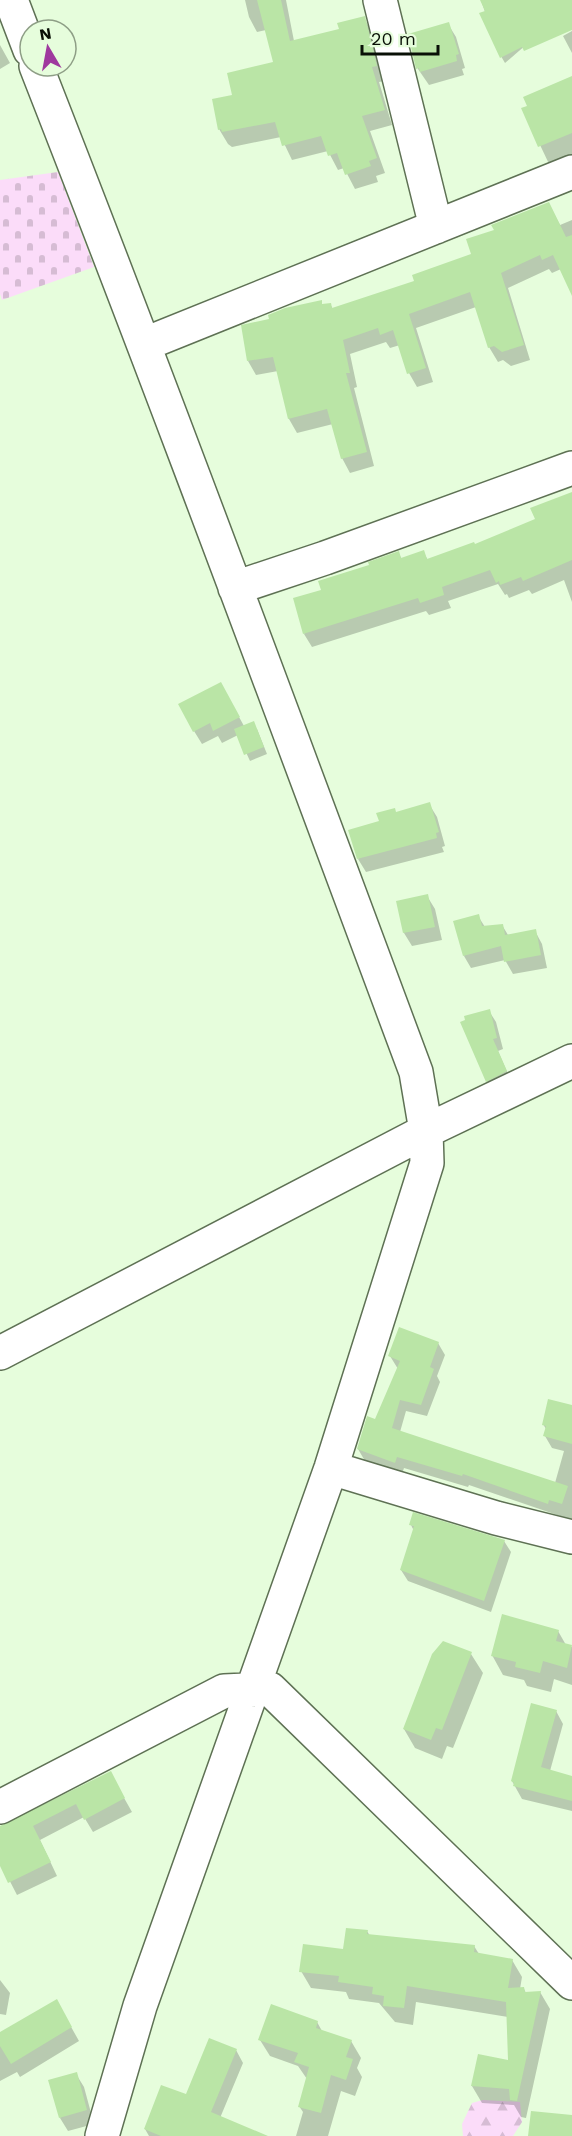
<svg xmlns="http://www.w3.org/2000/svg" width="572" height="2136" font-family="'Work Sans',sans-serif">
<defs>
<pattern id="forest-firs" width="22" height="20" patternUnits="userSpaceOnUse" patternTransform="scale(1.5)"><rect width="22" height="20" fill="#fbdcf9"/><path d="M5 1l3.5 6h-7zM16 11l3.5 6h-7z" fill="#d6bcd4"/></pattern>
<pattern id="cemetery-stones" width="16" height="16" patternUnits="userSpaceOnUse" patternTransform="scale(1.5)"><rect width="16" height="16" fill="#fbdcf9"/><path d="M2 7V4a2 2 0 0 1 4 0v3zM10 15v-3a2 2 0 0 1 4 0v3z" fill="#d6bcd4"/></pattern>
</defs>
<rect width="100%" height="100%" fill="#e6fddc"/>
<path fill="url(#forest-firs)" d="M 483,2100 L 520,2102 L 522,2122 L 513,2136 L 463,2136 L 462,2124 L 472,2103 Z"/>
<path fill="url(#cemetery-stones)" d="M 58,172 L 94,267 L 2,300 L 0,294 L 0,180 Z"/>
<path fill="#0003" d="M 245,0 L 286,0 L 294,41 L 341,31 L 364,18 L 372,33 L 384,81 L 379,82 L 392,125 L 370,131 L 385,173 L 376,176 L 378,182 L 355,189 L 344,168 L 338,170 L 328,151 L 292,160 L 281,137 L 232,147 L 228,144 L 219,129 L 234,96 L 275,63 L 266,30 L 257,32 L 249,17 Z
M 481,0 L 572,0 L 572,5 L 505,63 L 498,51 Z
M 448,24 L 456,37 L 465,68 L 462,69 L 464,75 L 429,85 L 418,69 L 410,35 Z
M 572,31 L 572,53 L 563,36 Z
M 0,45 L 10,63 L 0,69 Z
M 572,89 L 572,163 L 550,166 L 523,109 Z
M 549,204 L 560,225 L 572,220 L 572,293 L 561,269 L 552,273 L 549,269 L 508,288 L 530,360 L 511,366 L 503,360 L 498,362 L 489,347 L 476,307 L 416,328 L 433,382 L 417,387 L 409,373 L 400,345 L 390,348 L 386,342 L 350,354 L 357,387 L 354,388 L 374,466 L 350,473 L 342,458 L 333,424 L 297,433 L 289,419 L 278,371 L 256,375 L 248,361 L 271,320 L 321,302 L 323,306 L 330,304 L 333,309 L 416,282 L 473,255 L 496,231 Z
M 572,493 L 572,602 L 564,580 L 532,594 L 529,590 L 509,598 L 507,594 L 505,595 L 498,584 L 448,601 L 451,608 L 429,615 L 426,611 L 312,647 L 304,634 L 323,591 L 371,566 L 398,553 L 402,559 L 423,552 L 428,560 L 474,546 L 537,520 Z
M 228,697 L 244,726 L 257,729 L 267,754 L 250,761 L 238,735 L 222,743 L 218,736 L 202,744 L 194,731 Z
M 429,804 L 437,817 L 445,846 L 442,847 L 444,852 L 366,872 L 358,859 L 381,822 L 396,814 Z
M 427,896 L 435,909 L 442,940 L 412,946 L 404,933 L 398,902 Z
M 478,916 L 485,927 L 502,925 L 508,935 L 535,931 L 542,944 L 547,968 L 513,974 L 505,960 L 471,968 L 464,956 Z
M 489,1011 L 496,1022 L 503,1049 L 498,1051 L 512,1083 L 494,1092 L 487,1081 Z
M 438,1343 L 445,1355 L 437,1376 L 440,1382 L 427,1416 L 406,1411 L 400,1432 L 555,1483 L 564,1451 L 552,1448 L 545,1436 L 546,1429 L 543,1424 L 572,1407 L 572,1520 L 469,1485 L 468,1487 L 404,1468 L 402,1474 L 365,1461 L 358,1449 L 376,1421 L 398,1369 L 390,1356 Z
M 411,1525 L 504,1541 L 511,1552 L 491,1612 L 408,1581 L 401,1570 L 414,1531 Z
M 558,1631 L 566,1645 L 572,1647 L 572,1685 L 554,1679 L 551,1692 L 527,1686 L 524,1680 L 503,1675 L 492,1655 Z
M 444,1643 L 471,1654 L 483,1673 L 453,1748 L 447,1746 L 442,1759 L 415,1748 L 404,1729 Z
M 556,1711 L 563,1724 L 550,1771 L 572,1778 L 572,1811 L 522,1799 L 512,1781 Z
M 110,1773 L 132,1812 L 93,1832 L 84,1817 L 40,1840 L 57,1876 L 17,1895 L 0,1862 L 0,1827 Z
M 367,1931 L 370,1936 L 474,1946 L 479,1954 L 512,1960 L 522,1977 L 520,1989 L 524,1989 L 526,1993 L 540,1992 L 550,2009 L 526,2118 L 521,2117 L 514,2105 L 482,2103 L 472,2086 L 510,2062 L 508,2017 L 416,2002 L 413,2025 L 395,2022 L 379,2003 L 349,1999 L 346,1992 L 311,1988 L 301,1971 L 344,1950 Z
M 0,1980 L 10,1993 L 6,2015 L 0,2014 Z
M 57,2002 L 79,2041 L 20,2077 L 17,2072 L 0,2081 L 0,2035 Z
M 317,2022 L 322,2031 L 351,2041 L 361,2058 L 357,2068 L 362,2077 L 355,2096 L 341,2091 L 328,2136 L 296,2136 L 303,2112 L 299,2106 L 307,2079 L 298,2066 L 270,2056 L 260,2040 Z
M 236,2050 L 243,2063 L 220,2118 L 247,2136 L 149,2136 L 145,2129 L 187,2096 Z
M 76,2074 L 84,2087 L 94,2124 L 68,2131 L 60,2118 Z"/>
<path fill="#bae5a6" d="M 257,0 L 281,0 L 290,41 L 339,29 L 337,23 L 365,16 L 377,66 L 372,67 L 385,110 L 362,116 L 377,158 L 369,161 L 371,166 L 345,175 L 337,153 L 328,156 L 321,136 L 282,146 L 275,122 L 222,132 L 221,129 L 218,130 L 212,99 L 232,95 L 227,73 L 273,62 Z
M 480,0 L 572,0 L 572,30 L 524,51 L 522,47 L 500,58 L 479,13 L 485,11 Z
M 449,22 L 459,54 L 456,55 L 457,61 L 420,72 L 419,68 L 416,69 L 408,34 Z
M 572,76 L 572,133 L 538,147 L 521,108 L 527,106 L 523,97 Z
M 549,202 L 566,237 L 572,235 L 572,296 L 553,255 L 542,260 L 540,255 L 501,273 L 524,345 L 502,352 L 494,346 L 488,348 L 470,292 L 409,314 L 426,368 L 407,374 L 393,330 L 380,335 L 378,328 L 343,340 L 350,373 L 346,373 L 367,452 L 341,459 L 327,409 L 288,419 L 273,357 L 247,361 L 241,325 L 269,319 L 268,315 L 285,308 L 322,300 L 322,304 L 331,303 L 332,308 L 414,281 L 412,275 L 471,254 L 466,239 L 494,230 L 491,225 Z
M 572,492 L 572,560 L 523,581 L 521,577 L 500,585 L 499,581 L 496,583 L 490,570 L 442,587 L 444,595 L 420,603 L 418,598 L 303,634 L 293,598 L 321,590 L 318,581 L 369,565 L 368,562 L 399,551 L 401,558 L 424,550 L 427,559 L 474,542 L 475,544 L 535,519 L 530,508 Z
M 221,682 L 240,717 L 213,731 L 210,723 L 193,732 L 178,704 Z
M 254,721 L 264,747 L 244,755 L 234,729 Z
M 430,802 L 439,832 L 436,833 L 437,838 L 357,859 L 348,830 L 379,821 L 376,813 L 395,808 L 396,812 Z
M 428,894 L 435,927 L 403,933 L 396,901 Z
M 479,914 L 482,926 L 503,924 L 505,935 L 536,929 L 541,955 L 504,962 L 501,946 L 463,956 L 453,921 Z
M 490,1009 L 497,1038 L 493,1039 L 507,1071 L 486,1082 L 460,1022 L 465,1020 L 464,1016 Z
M 399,1327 L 439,1342 L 430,1367 L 434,1369 L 421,1405 L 400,1400 L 392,1428 L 568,1486 L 562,1504 L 549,1500 L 548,1504 L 463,1474 L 462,1476 L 397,1457 L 395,1463 L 357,1449 L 367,1416 L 375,1419 L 400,1361 L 388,1356 Z
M 548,1399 L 572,1405 L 572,1444 L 543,1436 L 546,1426 L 542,1425 Z
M 413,1512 L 505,1540 L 484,1601 L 400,1570 L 414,1526 L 409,1525 Z
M 502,1614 L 559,1630 L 556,1641 L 572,1645 L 567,1668 L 543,1661 L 540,1673 L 515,1667 L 516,1662 L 491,1656 Z
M 443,1641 L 472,1652 L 442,1730 L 436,1728 L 431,1740 L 403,1729 L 432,1654 Z
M 531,1703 L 557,1710 L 541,1767 L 572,1776 L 572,1801 L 513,1786 L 514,1783 L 511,1781 Z
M 111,1771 L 125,1798 L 84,1820 L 76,1804 L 33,1826 L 51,1862 L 8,1883 L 0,1866 L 0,1826 Z
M 346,1928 L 368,1930 L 367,1934 L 475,1945 L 474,1952 L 513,1959 L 508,1988 L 524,1987 L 525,1992 L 541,1991 L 517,2101 L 510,2100 L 509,2089 L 471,2086 L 478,2054 L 508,2060 L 506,2002 L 407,1986 L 404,2008 L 383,2006 L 384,1996 L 372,1994 L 373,1987 L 338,1982 L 339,1976 L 299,1972 L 303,1944 L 343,1949 Z
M 57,1999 L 72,2027 L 11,2064 L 0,2046 L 0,2032 Z
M 271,2004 L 318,2021 L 316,2028 L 352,2040 L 346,2057 L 353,2059 L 346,2080 L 331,2075 L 321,2113 L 298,2107 L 309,2067 L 294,2062 L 298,2053 L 258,2040 Z
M 209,2038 L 237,2049 L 211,2112 L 268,2136 L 161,2136 L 144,2129 L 161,2085 L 186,2094 Z
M 77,2072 L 87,2110 L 59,2118 L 48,2080 Z
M 531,2111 L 572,2115 L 572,2136 L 528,2136 Z"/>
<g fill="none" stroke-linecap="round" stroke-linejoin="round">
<defs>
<path id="minor" d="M 11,0 L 30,50
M 380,0 L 436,227
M 36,66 C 167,400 291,737 416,1072 L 426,1131 L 427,1163 L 331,1468 L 140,2006 L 102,2136
M 145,344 L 572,172
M 235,588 L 325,558 L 572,468
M 0,1353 L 426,1131 L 572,1061
M 331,1468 L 496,1518 L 572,1537
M 0,1807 L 224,1691 L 270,1689 L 572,1983"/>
</defs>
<use href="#minor" stroke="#5e7154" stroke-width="36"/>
<use href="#minor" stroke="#fff" stroke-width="33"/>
</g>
<g transform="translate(48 48) rotate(350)"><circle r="28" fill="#e6fddc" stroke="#8e9e86" stroke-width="1.5"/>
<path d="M0-4.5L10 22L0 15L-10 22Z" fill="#9f399e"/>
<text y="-9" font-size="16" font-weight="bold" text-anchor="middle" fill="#091006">N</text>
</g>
<path d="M362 45v9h76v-9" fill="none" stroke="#091006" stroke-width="3"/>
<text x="371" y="45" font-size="18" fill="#091006" stroke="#e6fddc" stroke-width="4.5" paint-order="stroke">20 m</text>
</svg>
